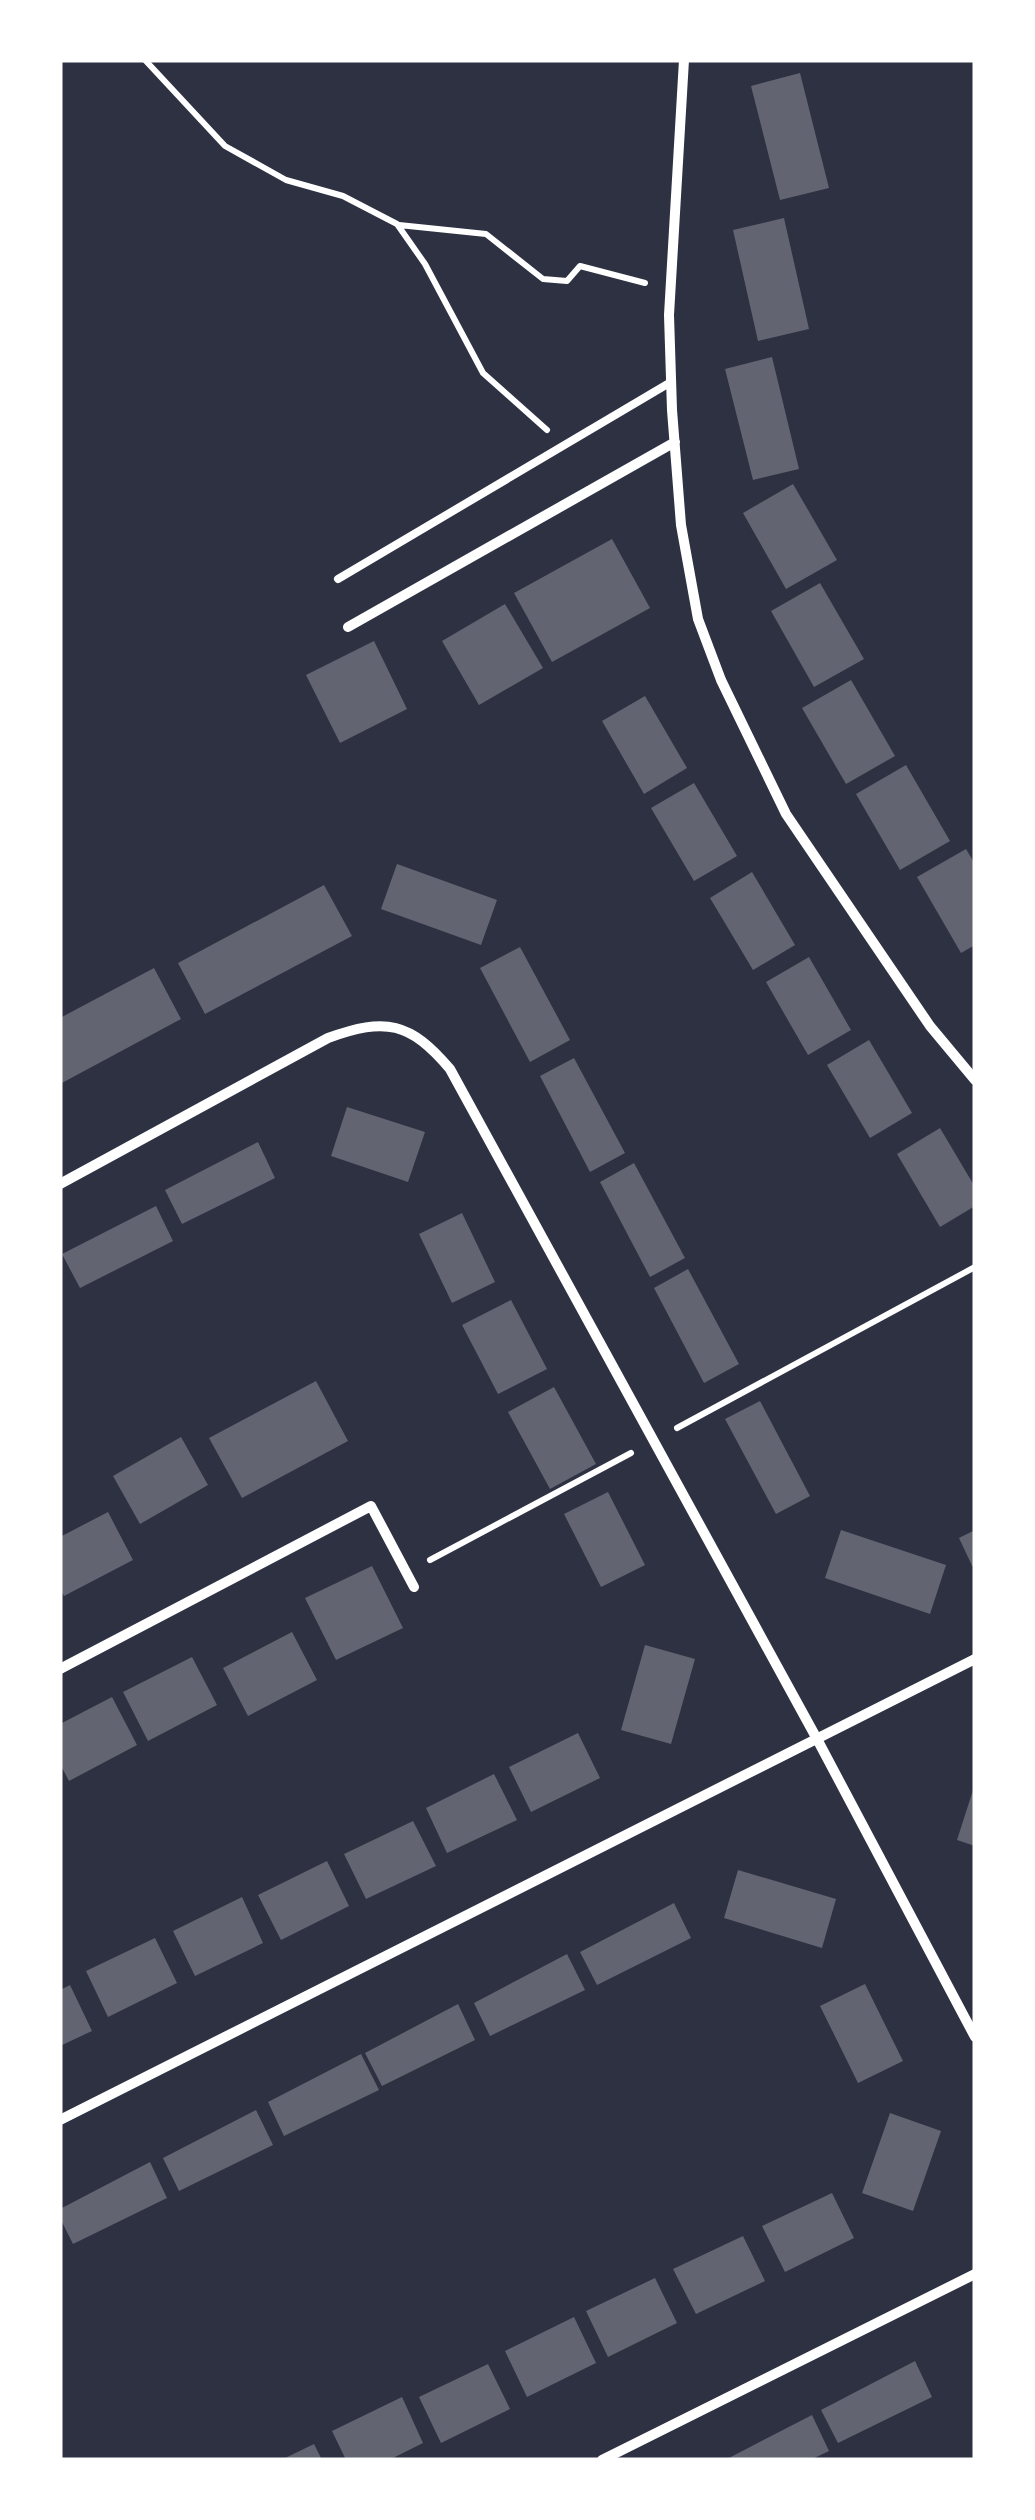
<svg xmlns="http://www.w3.org/2000/svg" width="1035" height="2520" font-family="Spectral,serif">
<rect width="100%" height="100%" fill="#2d3142"/>
<path fill="#626471" d="M 800,73 L 829,188 L 780,200 L 751,86 Z
M 784,218 L 809,329 L 758,341 L 733,230 Z
M 772,357 L 799,469 L 753,480 L 725,369 Z
M 793,484 L 837,560 L 786,589 L 743,513 Z
M 612,539 L 650,608 L 552,662 L 514,593 Z
M 820,583 L 864,659 L 814,687 L 771,611 Z
M 505,604 L 543,668 L 479,705 L 442,641 Z
M 374,641 L 407,709 L 340,743 L 306,675 Z
M 851,680 L 895,756 L 846,784 L 802,708 Z
M 645,696 L 687,768 L 644,794 L 602,721 Z
M 906,765 L 950,841 L 900,870 L 856,794 Z
M 694,783 L 737,856 L 694,881 L 651,808 Z
M 966,849 L 975,864 L 975,945 L 961,953 L 917,877 Z
M 397,864 L 497,900 L 481,945 L 381,909 Z
M 752,872 L 795,945 L 753,970 L 710,898 Z
M 324,885 L 352,936 L 205,1014 L 178,963 Z
M 520,947 L 570,1040 L 530,1062 L 480,968 Z
M 809,957 L 851,1030 L 808,1055 L 766,982 Z
M 154,968 L 181,1019 L 60,1084 L 60,1018 Z
M 869,1040 L 912,1113 L 870,1138 L 827,1065 Z
M 574,1058 L 625,1153 L 590,1172 L 540,1076 Z
M 347,1107 L 425,1132 L 408,1182 L 331,1156 Z
M 940,1128 L 975,1187 L 975,1206 L 940,1227 L 897,1154 Z
M 258,1142 L 275,1178 L 182,1224 L 165,1190 Z
M 634,1163 L 685,1258 L 650,1277 L 600,1182 Z
M 156,1206 L 173,1241 L 80,1288 L 62,1254 Z
M 462,1213 L 495,1282 L 452,1303 L 419,1234 Z
M 688,1269 L 739,1364 L 704,1383 L 654,1288 Z
M 511,1300 L 547,1369 L 498,1394 L 462,1325 Z
M 316,1381 L 348,1441 L 242,1498 L 209,1438 Z
M 554,1387 L 596,1464 L 550,1489 L 508,1412 Z
M 760,1401 L 810,1496 L 776,1514 L 725,1419 Z
M 181,1437 L 208,1485 L 140,1524 L 113,1476 Z
M 608,1492 L 645,1565 L 601,1587 L 564,1514 Z
M 108,1512 L 133,1560 L 64,1596 L 60,1589 L 60,1537 Z
M 841,1530 L 946,1565 L 930,1614 L 825,1578 Z
M 975,1530 L 975,1572 L 959,1538 Z
M 372,1566 L 403,1628 L 336,1660 L 305,1598 Z
M 292,1632 L 317,1680 L 248,1716 L 223,1668 Z
M 645,1645 L 695,1659 L 671,1744 L 621,1730 Z
M 192,1657 L 217,1705 L 148,1741 L 123,1692 Z
M 112,1697 L 137,1745 L 69,1781 L 60,1764 L 60,1724 Z
M 578,1733 L 600,1778 L 531,1812 L 509,1767 Z
M 494,1774 L 517,1820 L 447,1853 L 426,1808 Z
M 974,1787 L 975,1787 L 975,1846 L 957,1840 Z
M 413,1821 L 436,1866 L 366,1899 L 344,1854 Z
M 327,1861 L 349,1906 L 281,1940 L 258,1895 Z
M 738,1870 L 836,1899 L 822,1948 L 724,1918 Z
M 242,1897 L 263,1943 L 195,1976 L 173,1931 Z
M 674,1903 L 691,1938 L 597,1985 L 580,1952 Z
M 155,1938 L 177,1983 L 108,2017 L 86,1971 Z
M 567,1954 L 585,1990 L 490,2036 L 474,2003 Z
M 865,1984 L 903,2061 L 858,2083 L 820,2006 Z
M 70,1985 L 92,2031 L 60,2046 L 60,1990 Z
M 458,2004 L 475,2040 L 382,2086 L 365,2053 Z
M 361,2054 L 379,2090 L 284,2136 L 268,2102 Z
M 256,2110 L 273,2145 L 179,2191 L 163,2158 Z
M 890,2113 L 941,2131 L 913,2211 L 862,2193 Z
M 150,2162 L 167,2198 L 73,2244 L 60,2218 L 60,2209 Z
M 832,2193 L 854,2238 L 785,2272 L 762,2226 Z
M 743,2236 L 765,2281 L 696,2314 L 673,2269 Z
M 655,2278 L 677,2323 L 608,2357 L 586,2311 Z
M 574,2317 L 596,2363 L 527,2397 L 505,2351 Z
M 915,2361 L 932,2397 L 838,2443 L 821,2410 Z
M 488,2364 L 510,2409 L 441,2443 L 419,2397 Z
M 402,2397 L 423,2443 L 389,2460 L 346,2460 L 332,2431 Z
M 812,2415 L 829,2451 L 810,2460 L 725,2460 Z
M 314,2444 L 322,2460 L 281,2460 Z"/>
<g fill="none" stroke-linecap="round" stroke-linejoin="round">
<path stroke="#fff" stroke-width="6" d="M 145,60 L 225,146 L 286,180 L 343,196 L 397,224 L 425,264 L 483,373 L 547,430
M 399,225 L 486,234 L 543,279 L 567,281 L 580,266 L 645,283
M 677,1428 L 975,1267
M 430,1560 L 631,1453"/>
<path stroke="#fff" stroke-width="8" d="M 338,579 L 671,382"/>
<path stroke="#fff" stroke-width="10" d="M 684,60 L 669,315 L 672,410 L 681,525 L 698,619 L 721,680 L 786,814 L 930,1026 L 975,1080
M 348,627 L 675,442
M 60,1184 L 328,1038 C 386,1017 410,1022 450,1069 L 817,1739 L 975,2037
M 60,1669 L 371,1506 L 414,1587
M 60,2120 L 975,1659
M 602,2460 L 975,2274"/>
</g>
<rect width="1035" height="2520" fill="none" stroke="#ffffff" stroke-width="125"/>
</svg>
